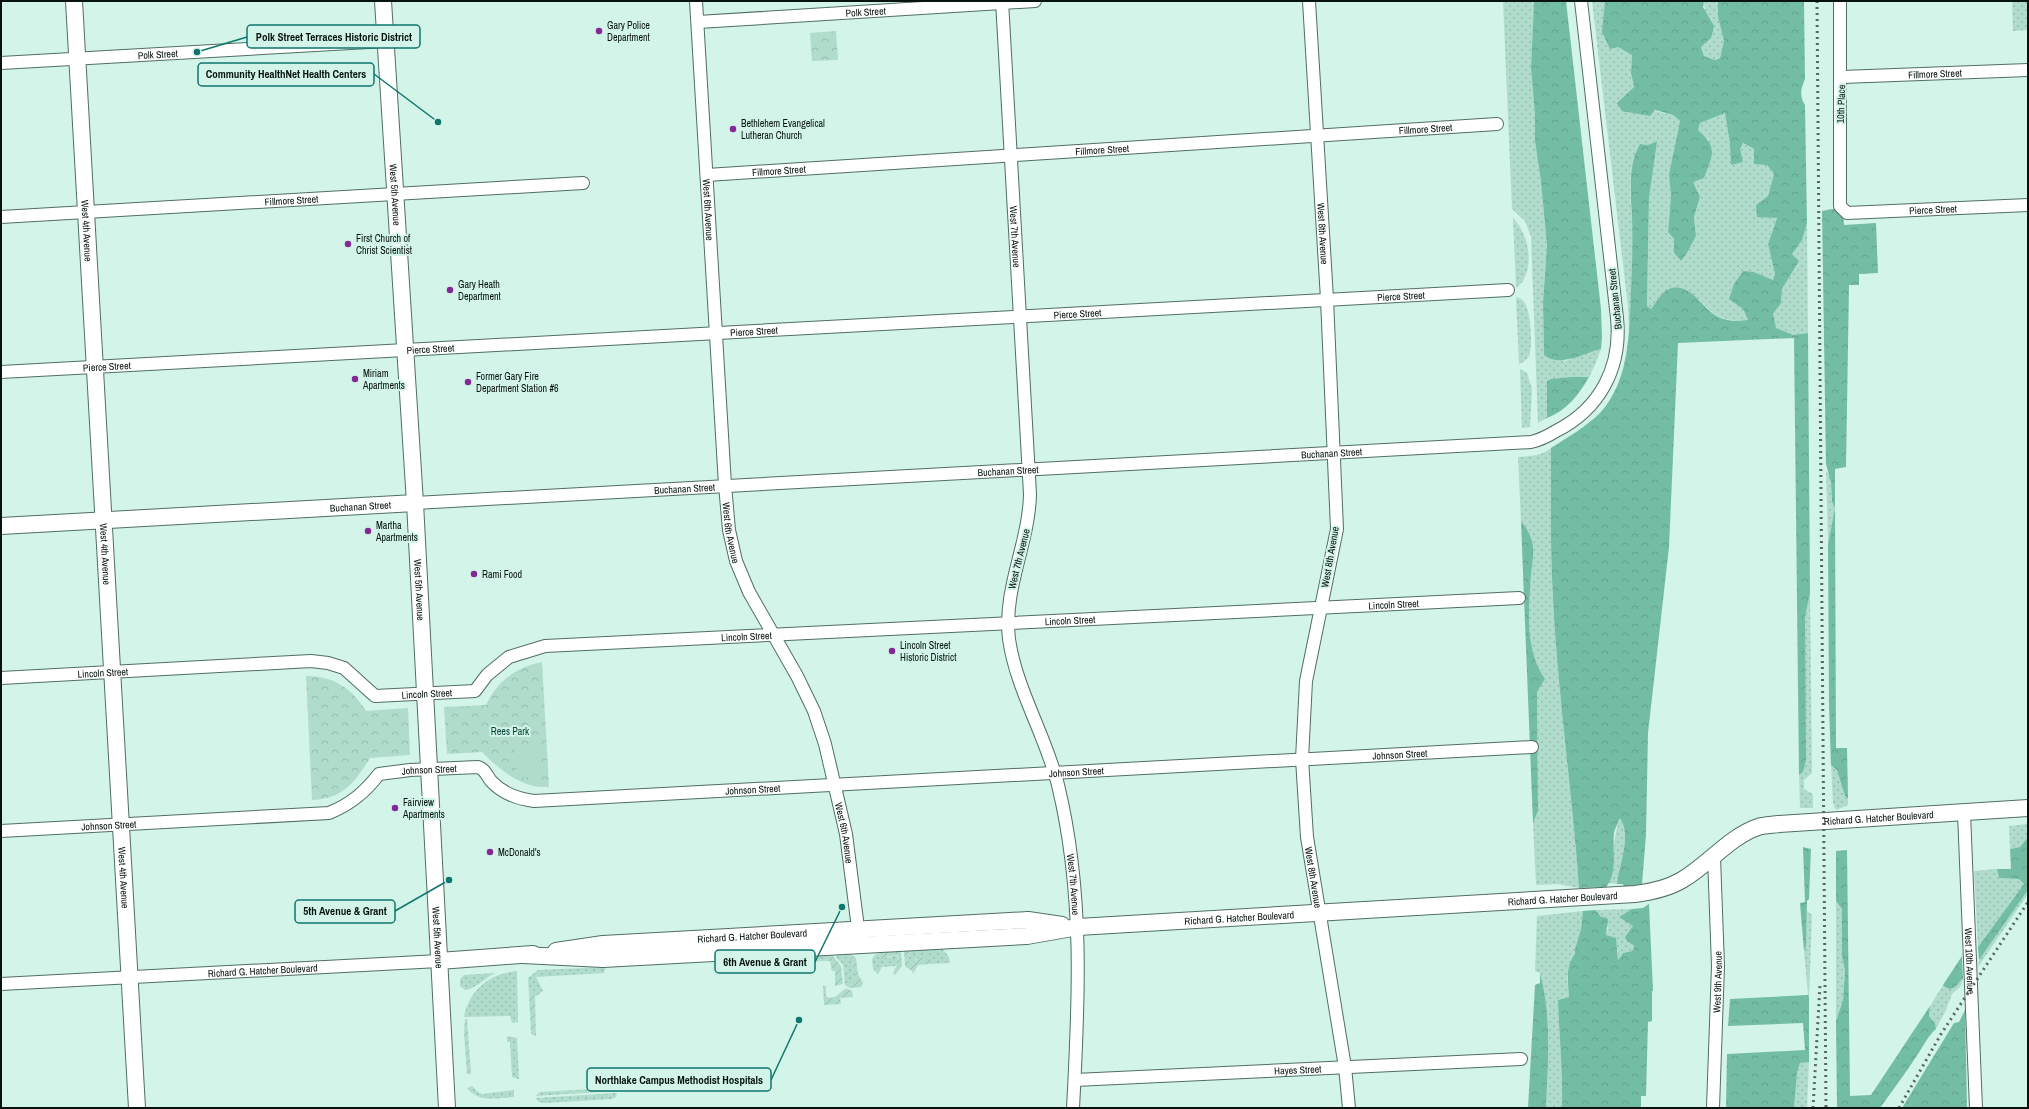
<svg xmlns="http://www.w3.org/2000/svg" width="2029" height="1109" font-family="'Archivo Narrow',sans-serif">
<defs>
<pattern id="grass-dots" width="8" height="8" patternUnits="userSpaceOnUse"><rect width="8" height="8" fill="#b0dccc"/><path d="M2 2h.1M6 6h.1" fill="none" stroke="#96bcae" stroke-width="1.8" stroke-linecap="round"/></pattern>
<pattern id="forest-crowns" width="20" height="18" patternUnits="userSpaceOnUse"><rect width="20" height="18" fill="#74bda5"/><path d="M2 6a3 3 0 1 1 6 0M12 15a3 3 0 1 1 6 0" fill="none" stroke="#63a28d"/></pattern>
<pattern id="park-crowns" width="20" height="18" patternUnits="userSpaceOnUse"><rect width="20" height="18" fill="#b0dccc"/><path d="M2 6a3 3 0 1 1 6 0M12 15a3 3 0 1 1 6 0" fill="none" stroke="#96bcae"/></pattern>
<pattern id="garden-furrows" width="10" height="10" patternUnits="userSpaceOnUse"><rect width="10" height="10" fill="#b0dccc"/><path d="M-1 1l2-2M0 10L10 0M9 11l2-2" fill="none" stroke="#96bcae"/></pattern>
</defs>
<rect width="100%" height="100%" fill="#d3f4e8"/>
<path fill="url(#grass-dots)" d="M 1503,1 L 1534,1 L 1531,68 L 1535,115 L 1535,141 L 1541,182 L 1547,246 L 1543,302 L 1544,354 L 1566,361 L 1577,355 L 1601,349 L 1595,365 L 1589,377 L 1571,377 L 1547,381 L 1547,418 L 1538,423 L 1531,237 L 1525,221 L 1512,209 Z
M 1592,1 L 1605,1 L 1618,47 L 1632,55 L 1631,73 L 1634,87 L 1618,103 L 1673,115 L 1680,121 L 1669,174 L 1671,196 L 1668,232 L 1674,239 L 1674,253 L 1681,261 L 1687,253 L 1696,236 L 1694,217 L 1700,197 L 1693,182 L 1709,140 L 1698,130 L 1700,123 L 1725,113 L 1730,144 L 1732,165 L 1742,143 L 1754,149 L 1774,174 L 1768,196 L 1757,217 L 1777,217 L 1768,244 L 1775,274 L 1773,280 L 1754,272 L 1743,309 L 1748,320 C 1721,321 1718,319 1699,299 L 1661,295 L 1651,310 L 1647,306 L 1649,198 L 1656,141 L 1648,145 L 1640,144 C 1623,171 1633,210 1633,240 C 1633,271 1631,303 1629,335 L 1628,307 Z
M 1704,1 L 1718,1 L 1718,17 L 1724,41 L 1720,58 L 1714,60 L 1704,56 L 1701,47 L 1711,38 C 1709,25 1704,12 1704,1 Z
M 2012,1 L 2028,1 L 2028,30 L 2013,31 Z
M 1513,218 C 1527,232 1534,260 1524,279 C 1523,282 1519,285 1516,288 Z
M 1807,223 L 1808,333 L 1793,335 L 1775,328 L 1773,314 L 1781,303 L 1782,289 L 1799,261 L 1791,254 L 1802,240 Z
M 1516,297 C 1519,298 1522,299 1524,302 C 1531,310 1533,347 1529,356 C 1527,360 1523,362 1519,364 Z
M 1520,369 L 1527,373 L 1532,389 L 1530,427 L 1522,428 Z
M 1551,448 C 1551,498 1550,549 1553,599 C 1558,696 1572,791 1579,888 L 1558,884 L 1536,885 L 1533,823 L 1538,811 L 1537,692 L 1545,679 C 1524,649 1529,609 1531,574 C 1532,565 1534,555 1533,546 C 1532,538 1527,527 1521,522 L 1518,457 C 1531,456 1541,456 1551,448 Z
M 1826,471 L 1830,476 L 1832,502 L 1835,508 L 1828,544 Z
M 1810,593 L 1812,773 L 1804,780 L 1804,789 L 1813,794 L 1813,808 L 1800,808 L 1799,775 L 1803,772 L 1805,617 Z
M 1831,765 L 1837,770 L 1845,796 L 1848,798 L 1848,805 L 1836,810 L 1833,803 Z
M 1620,818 C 1632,838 1619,862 1617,884 L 1609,883 C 1614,861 1612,838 1620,818 Z
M 2028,824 L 2028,837 L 2020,847 L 2010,849 L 2009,826 Z
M 1997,869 L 1999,878 L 2019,879 L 2024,884 L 1978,947 L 1974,871 Z
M 2028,890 L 2028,894 L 1978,967 L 1979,960 Z
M 1836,901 L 1842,909 L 1842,956 L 1845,971 L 1843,1000 L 1836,1021 Z
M 1632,909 L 1620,917 L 1633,926 L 1628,942 L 1635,946 L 1632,951 L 1623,953 L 1618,960 C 1618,949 1618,940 1606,935 L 1608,928 L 1604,919 L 1595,910 Z
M 1583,911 L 1581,929 L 1575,949 L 1575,954 L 1567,977 L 1569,997 L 1558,1000 C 1559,1036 1563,1071 1562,1108 L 1546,1108 C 1548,1064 1552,1016 1540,973 L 1535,971 L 1537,916 Z
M 1807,911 L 1812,915 L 1809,997 L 1808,995 L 1804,951 L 1806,946 Z
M 942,948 L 949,957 L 950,963 L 929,964 L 931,959 L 923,957 L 916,959 L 913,963 L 907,960 L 912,950 Z
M 846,953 L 847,958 L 852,960 L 855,980 L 848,987 L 845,985 L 843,965 L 836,957 L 837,954 Z
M 832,954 L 833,956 L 823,961 L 776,964 L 773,957 Z
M 896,954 L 899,961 L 896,966 L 882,967 L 878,974 L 873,969 L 872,959 L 875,955 L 888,958 Z
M 606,967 L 604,973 L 536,977 L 543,991 L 535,997 L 531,993 L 529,994 L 528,978 L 538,970 Z
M 517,971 L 518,1022 L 512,1023 L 510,1016 L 464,1017 C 469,990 490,973 517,971 Z
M 495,973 C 487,977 473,990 465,990 L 460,986 L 460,979 L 464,975 Z
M 1963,979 L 1960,987 L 1952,994 L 1945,1012 L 1936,1029 L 1935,1023 L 1929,1017 L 1930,1006 L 1943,985 L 1947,988 Z
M 507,1036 L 517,1038 L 519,1079 L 512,1077 L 510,1042 L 507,1042 Z
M 1809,1062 L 1807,1108 L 1794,1108 L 1797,1073 L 1800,1063 Z
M 612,1079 L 617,1085 L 617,1091 L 535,1096 L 540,1092 L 612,1088 Z
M 472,1086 L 479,1093 L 483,1094 L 514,1090 L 514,1097 C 498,1098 478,1103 467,1088 Z
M 617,1093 L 616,1097 L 612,1099 L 544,1103 L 539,1102 L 535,1098 Z"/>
<path fill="url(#forest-crowns)" d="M 1534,1 L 1566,1 L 1601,309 L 1602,337 L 1601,349 C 1583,353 1561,368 1544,355 L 1543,302 L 1547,246 L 1541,182 L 1535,141 L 1535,115 L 1531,68 Z
M 1605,1 L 1704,1 L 1703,7 L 1714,26 L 1711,38 L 1701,47 L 1704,56 L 1715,60 L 1720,58 L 1724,41 L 1718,17 L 1718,1 L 1804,1 L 1805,79 C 1801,88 1799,96 1805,105 L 1807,223 L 1802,240 L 1792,254 L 1799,261 L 1782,289 L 1781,303 L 1773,314 L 1776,328 L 1793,335 L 1808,333 L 1810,593 L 1805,617 L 1806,760 L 1803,772 L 1799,775 L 1794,338 L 1678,343 L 1669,547 L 1648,733 L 1646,835 L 1642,884 L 1624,887 L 1623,884 L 1617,884 C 1619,863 1632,837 1620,818 C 1618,823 1615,828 1614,833 C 1612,850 1618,873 1606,887 L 1579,888 C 1572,791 1558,696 1553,599 C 1550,549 1551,498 1551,448 C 1568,437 1586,427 1600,413 C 1630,380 1629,333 1631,291 C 1632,267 1633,243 1632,218 C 1631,195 1627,165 1640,144 L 1648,145 L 1657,141 L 1649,198 L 1647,306 L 1651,309 C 1656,303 1661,292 1669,289 C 1689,281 1702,307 1715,315 C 1726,322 1736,321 1748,320 L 1743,309 L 1729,299 L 1734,284 L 1743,271 L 1754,272 L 1773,280 L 1775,274 L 1768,244 L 1777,218 L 1757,217 L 1756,205 L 1768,196 L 1774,174 L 1767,165 L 1754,164 L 1754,149 L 1743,143 L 1740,149 L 1743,162 L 1731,165 L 1730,144 L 1725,113 L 1700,123 L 1698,130 C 1718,147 1713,155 1704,178 L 1693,182 L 1700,197 L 1694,217 L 1696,236 L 1687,253 L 1681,261 L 1674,253 L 1674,239 L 1668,232 L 1671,196 L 1669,174 L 1680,121 L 1673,115 L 1655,110 L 1650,116 L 1622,111 L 1617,103 L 1634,87 L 1631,73 L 1632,55 L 1618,47 L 1610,49 L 1602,32 Z
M 1832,209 L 1843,212 L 1844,225 L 1876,223 L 1878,273 L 1859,274 L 1859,285 L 1849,285 L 1846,467 L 1835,469 L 1835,508 L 1836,748 L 1847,748 L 1848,798 L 1845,796 L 1837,770 L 1831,765 L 1829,706 L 1828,544 L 1835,508 L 1832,502 L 1831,483 L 1826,464 L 1822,211 Z
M 1571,377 L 1589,377 C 1578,396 1567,410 1547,418 L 1547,381 L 1551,379 Z
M 1521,522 C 1527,527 1532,538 1533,546 C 1534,555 1532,565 1531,574 C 1529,609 1524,649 1545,679 L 1537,692 L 1538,811 L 1533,823 Z
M 2028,837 L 2028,890 L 1979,960 L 1978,947 L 2024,884 L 2019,879 L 1999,878 L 1997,869 L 2011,869 L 2010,849 L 2020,847 Z
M 1803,847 L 1811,849 L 1809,899 L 1807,901 L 1806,946 L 1804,951 L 1800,903 L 1805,902 Z
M 1847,850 L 1850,1096 L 1871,1095 L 1930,1006 L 1929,1017 L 1935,1023 L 1936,1029 C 1927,1037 1923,1047 1916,1057 C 1905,1074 1892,1091 1880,1108 L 1837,1108 L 1836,1021 L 1843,1000 L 1845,971 L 1842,956 L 1842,909 L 1836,901 L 1836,851 Z
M 1649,904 L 1653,991 L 1652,991 L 1652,1021 L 1648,1022 L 1646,1096 L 1641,1096 L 1641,1108 L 1562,1108 C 1563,1071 1559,1036 1558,1000 L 1569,997 C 1568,982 1565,967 1575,954 L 1575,949 L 1581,929 L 1583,911 L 1595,910 L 1599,914 L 1600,916 L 1608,919 L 1606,935 L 1616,938 L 1618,960 L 1623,953 L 1632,951 L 1635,946 L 1628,942 L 1625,937 L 1633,926 L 1619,917 L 1632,909 L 1643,908 Z
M 1962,956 L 1963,979 L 1960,981 C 1956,988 1950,992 1943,985 Z
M 1540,973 C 1552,1016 1548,1064 1546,1108 L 1528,1108 L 1535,985 L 1540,983 Z
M 1808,995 L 1809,997 L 1809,1062 L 1800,1063 L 1797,1073 L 1794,1108 L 1726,1108 L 1727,1054 L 1805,1050 L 1803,1023 L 1728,1026 L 1730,999 Z
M 1965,1010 L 1967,1108 L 1902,1108 L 1954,1023 L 1959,1022 Z"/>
<path fill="url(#park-crowns)" d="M 836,31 L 838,60 L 812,61 L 810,33 Z
M 542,662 L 549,787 C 521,788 501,771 482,752 L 447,754 L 444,707 L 486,705 C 498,680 515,668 542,662 Z
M 306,676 C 333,676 352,688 366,711 L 408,708 L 410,755 L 370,758 C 355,782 343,799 312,800 Z"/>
<path fill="url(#garden-furrows)" d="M 912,950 L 907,960 L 913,963 C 917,957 926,955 931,959 L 929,964 L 918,965 L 913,974 L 912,971 L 905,966 L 904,951 Z
M 883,951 L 901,952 L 902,966 L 895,975 L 893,973 C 896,966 902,960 896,954 L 883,959 L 875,955 Z
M 846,953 L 850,954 L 856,958 L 858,974 L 863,983 L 861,987 L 850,988 L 848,987 L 855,980 L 852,960 L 846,958 Z
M 833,956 L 841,966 L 843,984 L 835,986 L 835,971 L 832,971 L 830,961 L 823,961 Z
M 823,986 L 826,986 L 826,996 L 830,998 L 835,997 L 846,988 L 852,991 L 853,997 L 840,998 L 841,1004 L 824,1005 Z
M 529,994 L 533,994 L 535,997 L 536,1036 L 531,1034 Z
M 465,1019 L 467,1019 L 471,1074 L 467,1074 L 464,1033 Z"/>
<path fill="#b0dccc" d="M 538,745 L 540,777 L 517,778 L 515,746 Z"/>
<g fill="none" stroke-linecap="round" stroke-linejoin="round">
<defs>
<g id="minor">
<path id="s1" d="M 696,1 L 725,485 L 729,530 L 736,561 L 749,592 L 797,676 L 814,711 L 825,744 L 846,834 L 859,936"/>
<path id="s2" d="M 1002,1 L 1030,494 C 1029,544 1003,588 1009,639 C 1016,689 1046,736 1058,785 C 1084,892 1079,999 1073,1108"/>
<path id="s3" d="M 1309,1 L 1327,299 L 1337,529 L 1306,681 L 1302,759 L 1307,837 L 1345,1067 L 1349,1108"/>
<path id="s4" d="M 1840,1 L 1840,206 L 1847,213 L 2028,205"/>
<path id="s5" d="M 698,22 L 1035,1"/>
<path id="s6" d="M 1,63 L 386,41"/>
<path id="s7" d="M 1842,77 L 2028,70"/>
<path id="s8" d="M 707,175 L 1497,124"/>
<path id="s9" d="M 1,217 L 583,183"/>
<path id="s10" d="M 1,372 L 1508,290"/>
<path id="s11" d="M 415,503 L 1531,442 C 1540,440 1548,436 1556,431 C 1600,409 1622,367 1617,318 L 1581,1"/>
<path id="s12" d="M 1,678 L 311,661 L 328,663 L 344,668 L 375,696 L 475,691 L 487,675 L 509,657 L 545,646 L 1519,598"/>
<path id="s13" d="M 1964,813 L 1976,1108"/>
<path id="s14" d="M 1,831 L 329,813 C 351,804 365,792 379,774 L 410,770 L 478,767 C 485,769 487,776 491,781 C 502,793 518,799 534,801 L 1532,747"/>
<path id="s15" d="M 1,984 L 439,961"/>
<path id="s16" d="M 1075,1080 L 1521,1059"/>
<path id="s17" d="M 1713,1108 L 1718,966 L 1714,857"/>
</g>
<g id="major">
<path id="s18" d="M 74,1 L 137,1108"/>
<path id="s19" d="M 383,1 L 415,503 L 447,1108"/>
<path id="s20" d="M 1,526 L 415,503"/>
<path id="s21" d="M 556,951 L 603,944 L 1028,920 L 1062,925"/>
<path id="s22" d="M 523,955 L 603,959 L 1027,936 L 1078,927 L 1635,894 C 1651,892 1667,889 1682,880 C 1708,865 1729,837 1758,827 C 1764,825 1772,825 1779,824 L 2028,808"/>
<path d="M 439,961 L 533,954"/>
</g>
</defs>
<use href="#minor" stroke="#516e64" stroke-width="14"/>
<use href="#major" stroke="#516e64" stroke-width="18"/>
<use href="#minor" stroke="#fff" stroke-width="12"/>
<use href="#major" stroke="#fff" stroke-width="16"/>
<path stroke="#556962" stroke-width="3" stroke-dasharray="2 4" stroke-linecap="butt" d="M 1817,1 L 1826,1108
M 1813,1108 L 1820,985
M 1899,1108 L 1941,1034 L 2028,902"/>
</g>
<g fill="#832895" stroke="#d3f4e8" stroke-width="1.5">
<circle cx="599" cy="31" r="4"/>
<circle cx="733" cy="129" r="4"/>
<circle cx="348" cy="244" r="4"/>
<circle cx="450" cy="290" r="4"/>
<circle cx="355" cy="379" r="4"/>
<circle cx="468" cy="382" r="4"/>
<circle cx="368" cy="531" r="4"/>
<circle cx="474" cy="574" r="4"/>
<circle cx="892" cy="651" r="4"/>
<circle cx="395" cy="808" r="4"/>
<circle cx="490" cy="852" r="4"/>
</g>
<g text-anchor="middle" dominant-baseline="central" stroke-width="4" stroke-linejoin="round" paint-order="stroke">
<g font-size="10" fill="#07130f" stroke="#d3f4e8">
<text stroke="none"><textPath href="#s5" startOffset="168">Polk Street</textPath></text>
<text stroke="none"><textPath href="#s6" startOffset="157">Polk Street</textPath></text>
<text stroke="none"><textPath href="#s7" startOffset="93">Fillmore Street</textPath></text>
<text transform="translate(1841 104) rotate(-88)">10th Place</text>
<text stroke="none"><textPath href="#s8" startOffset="720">Fillmore Street</textPath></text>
<text stroke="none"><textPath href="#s8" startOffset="396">Fillmore Street</textPath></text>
<text stroke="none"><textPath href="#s8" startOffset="72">Fillmore Street</textPath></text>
<text stroke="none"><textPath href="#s19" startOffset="194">West 5th Avenue</textPath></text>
<text stroke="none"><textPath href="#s9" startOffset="291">Fillmore Street</textPath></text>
<text stroke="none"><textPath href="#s4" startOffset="301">Pierce Street</textPath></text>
<text stroke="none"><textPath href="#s1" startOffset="209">West 6th Avenue</textPath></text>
<text stroke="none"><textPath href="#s18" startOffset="230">West 4th Avenue</textPath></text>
<text stroke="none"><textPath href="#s3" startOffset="233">West 8th Avenue</textPath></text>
<text stroke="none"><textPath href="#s2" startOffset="236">West 7th Avenue</textPath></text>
<text stroke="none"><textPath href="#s10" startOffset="1402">Pierce Street</textPath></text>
<text transform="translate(1615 299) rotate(-96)">Buchanan Street</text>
<text stroke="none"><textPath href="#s10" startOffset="1078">Pierce Street</textPath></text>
<text stroke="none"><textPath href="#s10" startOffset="754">Pierce Street</textPath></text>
<text stroke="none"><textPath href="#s10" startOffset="430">Pierce Street</textPath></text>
<text stroke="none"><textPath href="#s10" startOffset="106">Pierce Street</textPath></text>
<text stroke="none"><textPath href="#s11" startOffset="918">Buchanan Street</textPath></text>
<text stroke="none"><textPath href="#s11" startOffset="594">Buchanan Street</textPath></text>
<text stroke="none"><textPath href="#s11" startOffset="270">Buchanan Street</textPath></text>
<text stroke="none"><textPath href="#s20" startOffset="360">Buchanan Street</textPath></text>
<text stroke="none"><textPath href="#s1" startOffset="533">West 6th Avenue</textPath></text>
<text stroke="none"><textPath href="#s18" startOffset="554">West 4th Avenue</textPath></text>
<text transform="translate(1330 557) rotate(-80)">West 8th Avenue</text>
<text transform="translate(1019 559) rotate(-76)">West 7th Avenue</text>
<text stroke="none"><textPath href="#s19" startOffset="590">West 5th Avenue</textPath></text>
<text stroke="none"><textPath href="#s12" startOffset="1422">Lincoln Street</textPath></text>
<text stroke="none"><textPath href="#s12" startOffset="1098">Lincoln Street</textPath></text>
<text stroke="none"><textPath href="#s12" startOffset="774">Lincoln Street</textPath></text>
<text stroke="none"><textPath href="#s12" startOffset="102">Lincoln Street</textPath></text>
<text stroke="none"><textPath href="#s12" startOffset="438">Lincoln Street</textPath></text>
<text stroke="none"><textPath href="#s14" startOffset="1427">Johnson Street</textPath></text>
<text stroke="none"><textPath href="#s14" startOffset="443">Johnson Street</textPath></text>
<text stroke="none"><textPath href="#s14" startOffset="1103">Johnson Street</textPath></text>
<text stroke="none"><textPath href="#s14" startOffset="779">Johnson Street</textPath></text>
<text stroke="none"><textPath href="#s22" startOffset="1378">Richard G. Hatcher Boulevard</textPath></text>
<text stroke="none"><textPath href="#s14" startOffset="108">Johnson Street</textPath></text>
<text stroke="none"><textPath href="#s1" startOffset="857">West 6th Avenue</textPath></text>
<text stroke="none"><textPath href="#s18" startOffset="878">West 4th Avenue</textPath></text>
<text stroke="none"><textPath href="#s3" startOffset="881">West 8th Avenue</textPath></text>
<text stroke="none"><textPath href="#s2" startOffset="896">West 7th Avenue</textPath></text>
<text stroke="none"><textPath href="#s22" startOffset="1042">Richard G. Hatcher Boulevard</textPath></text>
<text stroke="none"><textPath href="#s22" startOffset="718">Richard G. Hatcher Boulevard</textPath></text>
<text stroke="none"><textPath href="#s21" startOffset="197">Richard G. Hatcher Boulevard</textPath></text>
<text stroke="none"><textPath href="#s19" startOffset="938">West 5th Avenue</textPath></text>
<text stroke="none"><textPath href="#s13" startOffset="148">West 10th Avenue</textPath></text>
<text stroke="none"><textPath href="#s15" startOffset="262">Richard G. Hatcher Boulevard</textPath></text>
<text stroke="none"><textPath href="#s17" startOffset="126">West 9th Avenue</textPath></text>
<text stroke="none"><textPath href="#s16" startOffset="223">Hayes Street</textPath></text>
</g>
<g font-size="10" fill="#07130f" stroke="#d3f4e8" text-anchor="start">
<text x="607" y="25">Gary Police<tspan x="607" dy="12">Department</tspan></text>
<text x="741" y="123">Bethlehem Evangelical<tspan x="741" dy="12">Lutheran Church</tspan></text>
<text x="356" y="238">First Church of<tspan x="356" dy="12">Christ Scientist</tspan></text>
<text x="458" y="284">Gary Heath<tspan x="458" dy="12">Department</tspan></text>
<text x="363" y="373">Miriam<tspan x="363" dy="12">Apartments</tspan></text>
<text x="476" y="376">Former Gary Fire<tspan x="476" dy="12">Department Station #6</tspan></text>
<text x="376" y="525">Martha<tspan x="376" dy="12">Apartments</tspan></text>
<text x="482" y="574">Rami Food</text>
<text x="900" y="645">Lincoln Street<tspan x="900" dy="12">Historic District</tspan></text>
<text x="403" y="802">Fairview<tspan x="403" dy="12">Apartments</tspan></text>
<text x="498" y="852">McDonald's</text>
</g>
<g font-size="10" fill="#034636" stroke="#d3f4e8">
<text x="510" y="731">Rees Park</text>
</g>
</g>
<path fill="none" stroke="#0f766e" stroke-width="1.5" d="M197 52L247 37M438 122L374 74M449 880L395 911M842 907L815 962M799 1020L771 1080"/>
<g fill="#0f766e" stroke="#d3f4e8" stroke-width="1.5">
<circle cx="197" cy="52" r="4"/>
<circle cx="438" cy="122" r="4"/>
<circle cx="449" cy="880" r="4"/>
<circle cx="842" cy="907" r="4"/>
<circle cx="799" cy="1020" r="4"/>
</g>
<g fill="#d3f4e8" stroke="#0f766e" stroke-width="1.5">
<rect x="247" y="25" width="173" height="23" rx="4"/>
<rect x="198" y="63" width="176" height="23" rx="4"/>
<rect x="295" y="900" width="100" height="23" rx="4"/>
<rect x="715" y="950" width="100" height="23" rx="4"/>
<rect x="587" y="1068" width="184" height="23" rx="4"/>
</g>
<g font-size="11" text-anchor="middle" font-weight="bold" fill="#07130f">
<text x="334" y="41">Polk Street Terraces Historic District</text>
<text x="286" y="78">Community HealthNet Health Centers</text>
<text x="345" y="915">5th Avenue &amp; Grant</text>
<text x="765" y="966">6th Avenue &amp; Grant</text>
<text x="679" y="1084">Northlake Campus Methodist Hospitals</text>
</g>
<rect width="2029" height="1109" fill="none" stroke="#07130f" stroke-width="4"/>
</svg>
